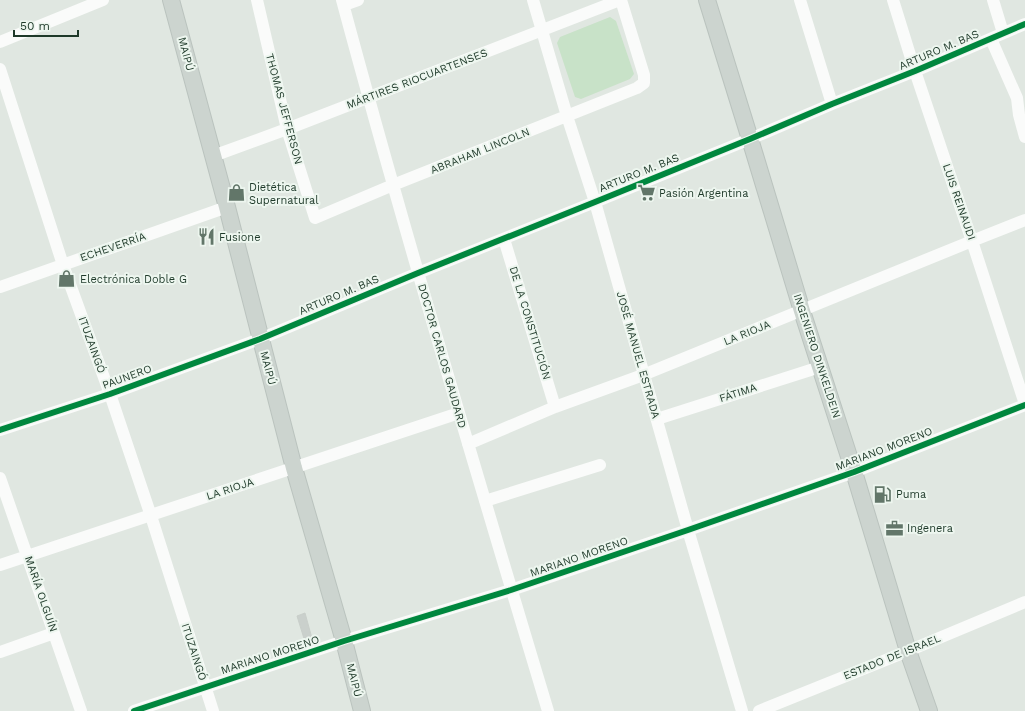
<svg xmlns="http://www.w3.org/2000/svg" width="1025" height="711" font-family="'Work Sans',sans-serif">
<rect width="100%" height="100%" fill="#e0e7e1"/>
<path fill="#c8e2c8" d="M 610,17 L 616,21 L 634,74 L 630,79 L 581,99 L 575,97 L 557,43 L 560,37 Z"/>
<path fill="#cad0cc" stroke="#c9cfca" d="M 305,613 L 313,642 L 306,645 L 297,616 Z"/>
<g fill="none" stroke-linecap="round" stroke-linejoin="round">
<defs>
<path id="major" d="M 171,0 L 227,207 L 294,468 L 344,641 L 362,711
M 707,0 L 750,139 L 802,311 L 854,472 L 908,651 L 929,711"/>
</defs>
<use href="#major" stroke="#bac3be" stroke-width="18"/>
<path stroke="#fafbfa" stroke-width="12" d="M 257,0 L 287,129 L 315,218 L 393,185 L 637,88 L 644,83 L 644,75 L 621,0
M 342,0 C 406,238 477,475 548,711
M 533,0 L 567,116 L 595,202 L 688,530 L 742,711
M 800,0 L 832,104
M 893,0 L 915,71 L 972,241 L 1025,404
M 993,0 L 1003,33
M 344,5 L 358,0
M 991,39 L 1017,98 L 1019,115 L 1025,137
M 0,42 L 103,0
M 0,69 L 63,265 L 110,394 L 151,516 L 213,711
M 213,156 L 287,129 L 620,0
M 504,239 L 555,407
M 0,287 L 227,207
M 657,419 L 820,367
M 0,430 L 110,394 L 260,339 L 418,273 L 595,202 L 750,139 L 832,104 L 915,71 L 1025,24
M 468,444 L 555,407 L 643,375 L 972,241 L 1025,220
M 0,478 L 81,711
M 485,501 L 600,465
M 0,565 L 459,413
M 0,652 L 54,633
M 134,711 L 344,641 L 511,590 L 688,530 L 854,472 L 1025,405
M 759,711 L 908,651 L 1025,602"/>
<use href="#major" stroke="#ccd4cf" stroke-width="16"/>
<defs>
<path id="cycleway" d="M 0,430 L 110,394 L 260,339 L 418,273 L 595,202 L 750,139 L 832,104 L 915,71 L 1025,24
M 134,711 L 344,641 L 511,590 L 688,530 L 854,472 L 1025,405"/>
</defs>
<use href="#cycleway" stroke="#edf6ef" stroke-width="8"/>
<use href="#cycleway" stroke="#00873e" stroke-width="6"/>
</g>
<defs>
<symbol id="shop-bare" viewBox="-9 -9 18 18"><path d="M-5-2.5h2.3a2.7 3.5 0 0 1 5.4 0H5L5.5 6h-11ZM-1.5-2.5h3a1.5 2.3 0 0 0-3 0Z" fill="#627669" stroke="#edf6ef" stroke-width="2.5" paint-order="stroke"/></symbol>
<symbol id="supermarket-bare" viewBox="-9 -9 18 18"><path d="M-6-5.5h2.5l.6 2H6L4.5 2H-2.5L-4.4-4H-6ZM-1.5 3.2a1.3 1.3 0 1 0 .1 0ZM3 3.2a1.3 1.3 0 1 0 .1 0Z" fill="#627669" stroke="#edf6ef" stroke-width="2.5" paint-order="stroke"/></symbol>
<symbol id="restaurant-bare" viewBox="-9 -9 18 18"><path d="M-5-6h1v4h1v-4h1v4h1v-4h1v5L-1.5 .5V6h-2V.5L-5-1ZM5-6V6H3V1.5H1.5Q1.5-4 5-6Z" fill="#627669" stroke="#edf6ef" stroke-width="2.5" paint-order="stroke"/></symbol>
<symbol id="fuel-bare" viewBox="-9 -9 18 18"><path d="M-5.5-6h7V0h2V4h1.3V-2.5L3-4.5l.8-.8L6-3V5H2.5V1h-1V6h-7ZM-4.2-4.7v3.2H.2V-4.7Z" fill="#627669" stroke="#edf6ef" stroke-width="2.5" paint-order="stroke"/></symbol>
<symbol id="office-bare" viewBox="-9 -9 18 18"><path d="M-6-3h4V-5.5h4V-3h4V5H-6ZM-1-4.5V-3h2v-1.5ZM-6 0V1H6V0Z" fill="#627669" stroke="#edf6ef" stroke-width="2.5" paint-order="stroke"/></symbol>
</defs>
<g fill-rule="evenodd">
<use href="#shop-bare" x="224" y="180" width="25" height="25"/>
<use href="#supermarket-bare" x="634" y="180" width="25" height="25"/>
<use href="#restaurant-bare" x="194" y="224" width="25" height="25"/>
<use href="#shop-bare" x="54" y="266" width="25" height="25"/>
<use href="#fuel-bare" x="870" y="482" width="25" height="25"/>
<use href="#office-bare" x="882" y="516" width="25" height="25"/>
</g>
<g text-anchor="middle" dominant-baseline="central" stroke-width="4" stroke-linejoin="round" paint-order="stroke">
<g font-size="11" fill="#1e3929" stroke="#edf6ef">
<text transform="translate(939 50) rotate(-23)">ARTURO M. BAS</text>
<text transform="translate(186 54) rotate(75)">MAIPÚ</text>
<text transform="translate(417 79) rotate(-21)">MÁRTIRES RIOCUARTENSES</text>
<text transform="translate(284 109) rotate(75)">THOMAS JEFFERSON</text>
<text transform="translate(480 151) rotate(-22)">ABRAHAM LINCOLN</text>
<text transform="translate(639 173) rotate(-22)">ARTURO M. BAS</text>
<text transform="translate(959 202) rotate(71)">LUIS REINAUDI</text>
<text transform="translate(113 247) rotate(-19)">ECHEVERRÍA</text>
<text transform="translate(339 295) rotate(-23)">ARTURO M. BAS</text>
<text transform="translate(530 323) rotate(73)">DE LA CONSTITUCIÓN</text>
<text transform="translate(747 333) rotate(-22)">LA RIOJA</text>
<text transform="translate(92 345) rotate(70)">ITUZAINGÓ</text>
<text transform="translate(638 355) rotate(74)">JOSÉ MANUEL ESTRADA</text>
<text transform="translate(442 356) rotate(74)">DOCTOR CARLOS GAUDARD</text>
<text transform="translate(817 356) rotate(72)">INGENIERO DINKELDEIN</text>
<text transform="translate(268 368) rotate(75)">MAIPÚ</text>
<text transform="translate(127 377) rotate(-20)">PAUNERO</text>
<text transform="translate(738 393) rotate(-18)">FÁTIMA</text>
<text transform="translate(884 449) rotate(-21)">MARIANO MORENO</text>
<text transform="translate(230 489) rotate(-18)">LA RIOJA</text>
<text transform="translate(579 557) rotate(-19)">MARIANO MORENO</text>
<text transform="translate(41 594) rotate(71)">MARÍA OLGUÍN</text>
<text transform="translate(194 652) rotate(72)">ITUZAINGÓ</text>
<text transform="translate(270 655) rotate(-18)">MARIANO MORENO</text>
<text transform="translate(892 657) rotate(-22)">ESTADO DE ISRAEL</text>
<text transform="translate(354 680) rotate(76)">MAIPÚ</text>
</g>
<g font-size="11" fill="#1e3929" stroke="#edf6ef" text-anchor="start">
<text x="249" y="187">Dietética<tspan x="249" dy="13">Supernatural</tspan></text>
<text x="659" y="193">Pasión Argentina</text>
<text x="219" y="237">Fusione</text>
<text x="80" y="279">Electrónica Doble G</text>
<text x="896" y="494">Puma</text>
<text x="907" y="528">Ingenera</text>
</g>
</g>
<path d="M14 30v6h64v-6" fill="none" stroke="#1e3929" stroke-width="2"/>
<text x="20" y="30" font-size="12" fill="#1e3929" stroke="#edf6ef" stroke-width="3" paint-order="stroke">50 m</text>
</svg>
